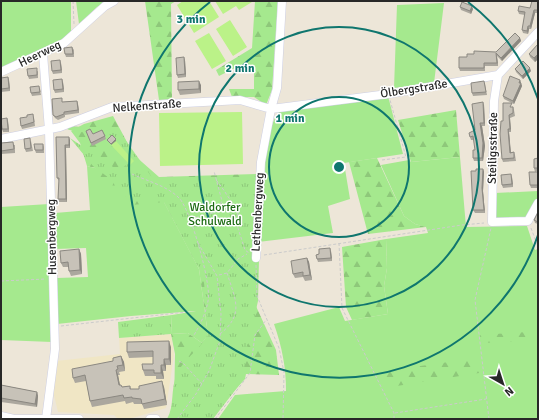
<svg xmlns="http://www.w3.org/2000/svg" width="539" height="420" font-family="Signika,sans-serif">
<defs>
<pattern id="forest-firs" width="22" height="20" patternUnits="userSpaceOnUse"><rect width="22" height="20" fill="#a5e98e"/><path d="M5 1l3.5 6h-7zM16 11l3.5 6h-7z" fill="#8ec87a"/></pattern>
<pattern id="park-tufts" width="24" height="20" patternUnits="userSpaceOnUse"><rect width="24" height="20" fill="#a5e98e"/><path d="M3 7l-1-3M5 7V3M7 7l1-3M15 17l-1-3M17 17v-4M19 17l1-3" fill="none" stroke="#8ec87a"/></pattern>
</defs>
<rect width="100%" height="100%" fill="#ede6d8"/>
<path fill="#f0e6c5" d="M 171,334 L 174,355 L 166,408 L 129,419 L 118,419 L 114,415 L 58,412 L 53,391 L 56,361 L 120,354 L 119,338 Z"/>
<path fill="#a5e98e" d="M 1,1 L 71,1 L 71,33 L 55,44 L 1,68 Z
M 76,1 L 107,1 L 97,7 L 79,24 Z
M 444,3 L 434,83 L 394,88 L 397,5 Z
M 388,96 L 403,154 L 344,163 L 350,199 L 328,206 L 333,233 L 258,242 C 260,216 263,128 279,112 Z
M 460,157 L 466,227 L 527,226 L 535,250 L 538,249 L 538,419 L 218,419 L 235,395 L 286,391 C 286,367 282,347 274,324 L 339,307 L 345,321 L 388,314 L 384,286 L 387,268 L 386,239 L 428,233 L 426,227 L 415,224 L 404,216 L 381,165 L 409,160 L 411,162 Z
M 87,166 L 95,168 L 118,186 L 164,202 L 199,269 L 208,335 L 202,343 L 188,333 L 171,334 L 172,315 L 196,311 L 131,316 L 57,324 L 57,278 L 88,277 L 86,248 L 55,249 L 55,213 L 90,210 Z
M 538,191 L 538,197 L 527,217 L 494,219 L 495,193 Z
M 49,204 L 52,342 L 1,340 L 1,207 Z"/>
<path fill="url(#forest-firs)" d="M 145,1 L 176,1 L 171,4 L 172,99 L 159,100 Z
M 255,1 L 278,1 L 272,90 L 266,105 L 254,97 L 232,97 L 229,89 L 254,89 L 254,66 L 241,65 L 219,76 L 216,70 L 252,48 Z
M 456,110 L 460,157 L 411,162 L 398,120 Z
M 113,116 L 134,155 L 159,177 L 257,174 L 255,304 L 276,350 L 279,375 L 246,374 L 245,379 L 216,411 L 174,407 L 175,354 L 171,334 L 188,333 L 202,343 L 208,335 L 199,269 L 164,202 L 131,205 L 118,186 L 100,184 L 95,168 L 87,166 L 80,143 L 71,131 L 84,124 Z
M 377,158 L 404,216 L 415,224 L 426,227 L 368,234 L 349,162 Z
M 386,239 L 387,268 L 384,286 L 388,314 L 352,320 L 346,307 L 342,247 Z
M 527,332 L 527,341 L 481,343 L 480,335 Z
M 477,358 L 479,373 L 384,388 L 378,372 Z"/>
<path fill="url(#park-tufts)" d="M 69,126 L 94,128 L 117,128 L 151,176 L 156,178 L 221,177 L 261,179 L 258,301 L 246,354 L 243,380 L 213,419 L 167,419 C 175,405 170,389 177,374 C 184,358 202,349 208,333 L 203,269 L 197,265 L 163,200 L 159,197 L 151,197 L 127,198 L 117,192 L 113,181 L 93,166 L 70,138 L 119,171 L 128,163 C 116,149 106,137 87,133 C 78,131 71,132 63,127 Z
M 172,315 L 171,334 L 119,338 L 118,322 Z"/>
<path fill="#bbf288" d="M 183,1 L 209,1 L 219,17 L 194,33 L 177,5 Z
M 215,1 L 251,1 L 252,2 L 239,10 L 236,6 L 223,14 Z
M 230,20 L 247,47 L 233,56 L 216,29 Z
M 209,33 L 226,61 L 212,69 L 195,41 Z
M 242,112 L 243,164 L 160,166 L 159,113 Z
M 116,141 L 134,161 L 130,165 L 111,145 Z"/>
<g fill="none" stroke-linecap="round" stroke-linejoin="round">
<defs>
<path id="minor" d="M 43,54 L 49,130 L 55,349 L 46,419
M 1,72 L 64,43 L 105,6 L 114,1
M 498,75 L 494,101 L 492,222 L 528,221 L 538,203
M 1,139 L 60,127 L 112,107 L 240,100 L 271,109 L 388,94 L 498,75 L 538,32
M 256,258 L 261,162 L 271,109 L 277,88 L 282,1
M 1,416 L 14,419 L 79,419
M 150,419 L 156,419"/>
</defs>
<use href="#minor" stroke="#cdcfe3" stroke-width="9"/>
<path stroke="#cbcbcb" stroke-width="1" stroke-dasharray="3 2" stroke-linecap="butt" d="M 73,1 L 74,24
M 382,160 L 406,157 L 390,100
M 132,174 C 147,181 168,186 180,199 C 191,212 212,285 208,301 C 206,313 200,325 194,335
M 216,180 C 225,190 228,199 238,209 L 237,225 L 245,250 L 249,253
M 191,219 L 216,212 L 222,201 L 214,171
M 531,228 L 538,247
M 339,243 L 342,308 L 394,413 L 394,419
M 264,255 L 462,225 L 484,223
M 256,265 L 257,296 L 279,348 L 284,372 L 283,419
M 219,275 L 227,273 L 238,259 L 247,254
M 1,281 L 46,279
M 61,326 L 186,312
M 220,334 C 245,314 235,299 227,273
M 179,361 L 184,364 L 202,384
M 395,413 L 486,399
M 177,419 L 196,394 L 209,371 L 220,341 L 221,314 L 217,276 L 198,243
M 215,419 L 250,373 L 255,335 L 266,320
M 489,419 L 475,300 L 491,228"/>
<use href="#minor" stroke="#fff" stroke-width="8"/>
</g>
<path fill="#aba79e" d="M 538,1 L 538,13 L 535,13 L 531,29 L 529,29 L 528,34 L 523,33 L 522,30 L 525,15 L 519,14 L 518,11 L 530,8 Z
M 460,7 L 473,9 L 471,14 L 461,10 Z
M 520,38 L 521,41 L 502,61 L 497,56 L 498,66 L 485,66 L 485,71 L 460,71 L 459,68 L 474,54 L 496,52 Z
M 538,44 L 538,59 L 535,62 L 530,57 L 529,54 Z
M 72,47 L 74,50 L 74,57 L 66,57 L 65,54 Z
M 185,60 L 186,77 L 178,78 L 177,75 Z
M 61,63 L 62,73 L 53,74 L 52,71 Z
M 515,69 L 531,71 L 523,79 L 516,72 Z
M 38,71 L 38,78 L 29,79 L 28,76 Z
M 8,77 L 9,80 L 10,91 L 1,92 L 1,78 Z
M 520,80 L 522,86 L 514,104 L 504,99 L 503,96 Z
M 63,82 L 64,92 L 55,93 L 54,90 Z
M 485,84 L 487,95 L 473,96 L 472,93 Z
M 201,85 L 201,93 L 180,95 L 178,90 Z
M 40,89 L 41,95 L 32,96 L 31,93 Z
M 77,101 L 78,104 L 79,113 L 65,115 L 65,117 L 58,120 L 55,118 L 53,115 L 63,102 Z
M 484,105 L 485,126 L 482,126 L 485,146 L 483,161 L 474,161 L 473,158 L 475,150 L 474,140 L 471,140 L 470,137 L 475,130 Z
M 513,106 L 514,110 L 515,116 L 510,118 L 511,132 L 509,132 L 511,152 L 514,152 L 515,155 L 516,161 L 503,162 L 502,159 L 503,121 Z
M 7,118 L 8,121 L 9,132 L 3,132 L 2,129 Z
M 34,118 L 35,126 L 22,129 L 21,126 Z
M 86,131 L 93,134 L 105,136 L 106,139 L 92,146 Z
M 56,137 L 70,140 L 70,148 L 66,148 L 67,202 L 59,202 L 58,199 L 59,181 L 57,178 Z
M 31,141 L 33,151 L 26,152 L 25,149 Z
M 1,143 L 15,145 L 15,153 L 1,154 Z
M 43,144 L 44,147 L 44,153 L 36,153 L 35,150 Z
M 538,158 L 538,171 L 535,172 L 534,168 Z
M 483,169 L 484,172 L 483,191 L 485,213 L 475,213 L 473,210 L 476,171 Z
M 538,172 L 538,188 L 531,188 L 530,185 Z
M 512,177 L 513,187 L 503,188 L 502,185 Z
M 538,212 L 538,224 L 535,223 L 534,220 Z
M 79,249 L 81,254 L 82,274 L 71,276 L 69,271 L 69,267 L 63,267 L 61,263 Z
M 331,251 L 332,261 L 318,262 L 317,259 L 319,254 Z
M 307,258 L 309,262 L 312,280 L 305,281 L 303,277 L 295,278 L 293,274 Z
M 171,347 L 171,365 L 166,365 L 166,371 L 163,371 L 164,379 L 156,379 L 156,376 L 145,376 L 143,370 L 153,364 L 153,357 L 129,358 L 127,352 Z
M 121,356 L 124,362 L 125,371 L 119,372 L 120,375 L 118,375 L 120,385 L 121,385 L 122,387 L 130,386 L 131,389 L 139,389 L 164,387 L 167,405 L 144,409 L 142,404 L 134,404 L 133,402 L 126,404 L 125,401 L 92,407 L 90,401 L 86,381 L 75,383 L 73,378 L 113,361 Z
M 1,385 L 37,392 L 38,396 L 37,407 L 1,402 Z"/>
<path fill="#8b8881" d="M 472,6 L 473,9 L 471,14 L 470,11 Z
M 534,10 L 535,13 L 531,29 L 530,26 Z
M 528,26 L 529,29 L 528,34 L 527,31 Z
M 520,38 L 521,41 L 502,61 L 501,58 Z
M 496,53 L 497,56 L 498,66 L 497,63 Z
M 537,55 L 538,59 L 535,62 L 534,58 Z
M 184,57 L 185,60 L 186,77 L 185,74 Z
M 60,60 L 61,63 L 62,73 L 61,70 Z
M 530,68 L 531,71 L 523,79 L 522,76 Z
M 8,77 L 9,80 L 10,91 L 9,88 Z
M 62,79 L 63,82 L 64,92 L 63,89 Z
M 520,80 L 522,86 L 514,104 L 513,101 Z
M 199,81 L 201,85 L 201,93 L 199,89 Z
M 77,101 L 78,104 L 79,113 L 78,110 Z
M 483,102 L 484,105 L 485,126 L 484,123 Z
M 509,115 L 510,118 L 511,132 L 510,129 Z
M 7,118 L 8,121 L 9,132 L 8,129 Z
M 480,123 L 482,126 L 485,146 L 483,161 L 482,158 Z
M 508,129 L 509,132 L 511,156 L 510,153 Z
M 69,137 L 70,140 L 70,148 L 69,145 Z
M 116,139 L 116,141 L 111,145 L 111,144 Z
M 65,145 L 66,148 L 67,202 L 66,199 Z
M 483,169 L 484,172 L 483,191 L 485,213 L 484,210 L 482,188 Z
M 511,174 L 512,177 L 513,187 L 512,184 Z
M 330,248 L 331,251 L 332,261 L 331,258 Z
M 79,249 L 81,254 L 82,274 L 80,270 Z
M 307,258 L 309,262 L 312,280 L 310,275 Z
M 169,341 L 171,347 L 171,365 L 169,359 Z
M 121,356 L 124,362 L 125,371 L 123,365 Z
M 164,359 L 166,365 L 166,371 L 164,365 Z
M 161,365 L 163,371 L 164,379 L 161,373 Z
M 116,370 L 118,375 L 121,391 L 119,385 Z
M 162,381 L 164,387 L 167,405 L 165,399 Z
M 37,392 L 38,396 L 37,407 L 35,404 Z"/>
<path fill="#c7c2b8" stroke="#8b8881" d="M 532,1 L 538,1 L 538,10 L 534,10 L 530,26 L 528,26 L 527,31 L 522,30 L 525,12 L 518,11 L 519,6 L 530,8 Z
M 462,2 L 472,6 L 470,11 L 460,7 Z
M 515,33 L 520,38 L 501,58 L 496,53 L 497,63 L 484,63 L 484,68 L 459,68 L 459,57 L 467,57 L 467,54 L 474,54 L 474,51 L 496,52 Z
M 538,44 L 538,56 L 537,55 L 534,58 L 529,54 Z
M 72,47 L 73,54 L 65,54 L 64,48 Z
M 184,57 L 185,74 L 177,75 L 176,58 Z
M 60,60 L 61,70 L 52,71 L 51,61 Z
M 523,61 L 530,68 L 522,76 L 515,69 Z
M 37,68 L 37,75 L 28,76 L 27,69 Z
M 510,76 L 520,80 L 519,83 L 521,83 L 513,101 L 503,96 Z
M 8,77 L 9,88 L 1,89 L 1,78 Z
M 62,79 L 63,89 L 54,90 L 53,80 Z
M 199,81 L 199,89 L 178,90 L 178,82 Z
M 484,81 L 486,92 L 472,93 L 471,83 Z
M 39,86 L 40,92 L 31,93 L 30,87 Z
M 62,98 L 62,102 L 77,101 L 78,110 L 64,112 L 64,114 L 56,117 L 53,115 L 52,99 Z
M 483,102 L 484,123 L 480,123 L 483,143 L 482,158 L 473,158 L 473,150 L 475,150 L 473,136 L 470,137 L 469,133 L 475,130 L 472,104 Z
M 503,103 L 512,103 L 510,107 L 513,107 L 513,113 L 509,115 L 510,129 L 508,129 L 510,153 L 514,152 L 514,158 L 502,159 L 500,134 L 501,121 L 503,121 Z
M 33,114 L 34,122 L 21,126 L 20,118 L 27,117 L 27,115 Z
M 7,118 L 8,129 L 2,129 L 1,119 Z
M 90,129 L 93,134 L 102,130 L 105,136 L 91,143 L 86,131 Z
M 112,135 L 116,139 L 111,144 L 107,140 Z
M 56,137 L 69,137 L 69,145 L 65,145 L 66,199 L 58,199 L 59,178 L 57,178 Z
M 30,138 L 31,148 L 25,149 L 24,139 Z
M 13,142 L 14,149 L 1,151 L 1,143 Z
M 34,144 L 43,144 L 43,150 L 35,150 Z
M 538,158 L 538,168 L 534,168 L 534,159 Z
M 476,169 L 483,169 L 482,188 L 484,210 L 473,210 L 471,171 L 476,171 Z
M 529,172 L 538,172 L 538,185 L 530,185 Z
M 511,174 L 512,184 L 502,185 L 501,175 Z
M 538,212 L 538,222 L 534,220 Z
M 330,248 L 331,258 L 317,259 L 316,255 L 319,254 L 319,249 Z
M 79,249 L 80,270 L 69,271 L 68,262 L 61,263 L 60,251 Z
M 307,258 L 310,275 L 303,276 L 303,272 L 293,274 L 291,261 Z
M 169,341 L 169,359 L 164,359 L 164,365 L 161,365 L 161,373 L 154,373 L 154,370 L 143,370 L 142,364 L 153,364 L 153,351 L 127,352 L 127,342 Z
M 121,356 L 123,365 L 117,366 L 118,369 L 116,370 L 119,385 L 121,385 L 122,387 L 130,386 L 130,389 L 139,389 L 139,386 L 162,381 L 165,399 L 142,404 L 141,399 L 132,398 L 132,397 L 124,398 L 123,395 L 90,401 L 85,375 L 73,378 L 72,369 L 113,361 L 113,358 Z
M 1,385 L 37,392 L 35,404 L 1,398 Z"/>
<g fill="none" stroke="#0f766e" stroke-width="2">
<circle cx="339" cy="167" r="70"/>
<circle cx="339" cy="167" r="140"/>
<path d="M538 235A210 210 0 1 1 210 2M468 2A210 210 0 0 1 538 99"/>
</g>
<g text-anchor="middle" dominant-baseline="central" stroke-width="3" stroke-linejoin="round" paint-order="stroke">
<g font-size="12" fill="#282828" stroke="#fff">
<text transform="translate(40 54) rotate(-26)">Heerweg</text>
<text transform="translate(414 89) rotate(-9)">Ölbergstraße</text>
<text transform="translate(147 106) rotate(-4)">Nelkenstraße</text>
<text transform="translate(493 148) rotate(-89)">Steiligsstraße</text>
<text transform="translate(258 212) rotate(-87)">Lethenbergweg</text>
<text transform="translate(52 237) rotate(-91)">Husenbergweg</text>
</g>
<g font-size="12" fill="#1c6b12" stroke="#fff">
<text x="215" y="207">Waldorfer<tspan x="215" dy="14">Schulwald</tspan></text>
</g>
</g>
<circle cx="339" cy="167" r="6" fill="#0f766e" stroke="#fff" stroke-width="2"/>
<g font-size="12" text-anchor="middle" font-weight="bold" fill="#0f766e" stroke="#fff" stroke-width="3" stroke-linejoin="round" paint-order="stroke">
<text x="191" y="23">3 min</text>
<text x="240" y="72">2 min</text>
<text x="290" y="122">1 min</text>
</g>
<rect width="539" height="420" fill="none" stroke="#282828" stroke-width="4"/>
<g transform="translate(503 384) rotate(141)" stroke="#ffffff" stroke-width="3" paint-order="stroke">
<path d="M0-3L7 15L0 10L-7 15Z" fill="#282828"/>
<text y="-6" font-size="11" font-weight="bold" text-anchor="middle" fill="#282828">N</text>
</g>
</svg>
